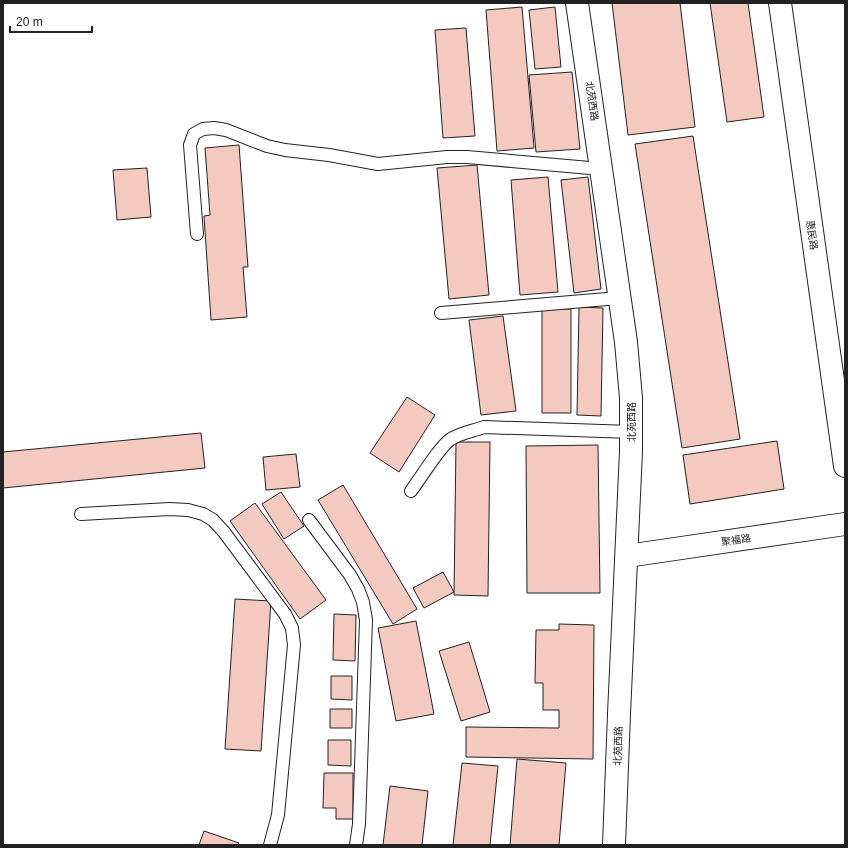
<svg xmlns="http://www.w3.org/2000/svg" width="848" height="848" font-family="Arial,'Noto Sans SC',sans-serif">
<rect width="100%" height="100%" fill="#fff"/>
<path fill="#f3c9c0" stroke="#222" d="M 612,3 L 680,3 L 695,127 L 628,135 Z
M 710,3 L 748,3 L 764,117 L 727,122 Z
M 522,7 L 534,148 L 497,151 L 486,10 Z
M 555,7 L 561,67 L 535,69 L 529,10 Z
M 466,28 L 475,136 L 443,138 L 435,30 Z
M 572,72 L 580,149 L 536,152 L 529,75 Z
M 693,136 L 740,439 L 682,448 L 635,144 Z
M 239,145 L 248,267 L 243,267 L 247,317 L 211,320 L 204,216 L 210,215 L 205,148 Z
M 477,165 L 489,295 L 449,299 L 437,168 Z
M 147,168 L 151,217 L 117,220 L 113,170 Z
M 548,177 L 558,292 L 520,295 L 511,180 Z
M 588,177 L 601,289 L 574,293 L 561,180 Z
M 579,307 L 603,308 L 601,416 L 577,415 Z
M 542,309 L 571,309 L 571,413 L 542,413 Z
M 503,316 L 516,411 L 481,415 L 469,320 Z
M 407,397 L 435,415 L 399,472 L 370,453 Z
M 201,433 L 205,468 L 3,488 L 3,452 Z
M 777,441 L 784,489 L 690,504 L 683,455 Z
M 456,442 L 490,442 L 488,596 L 454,595 Z
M 598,445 L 600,593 L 527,593 L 526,446 Z
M 296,454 L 300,487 L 266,490 L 263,457 Z
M 343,485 L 417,609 L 393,624 L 318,500 Z
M 281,492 L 304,526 L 284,539 L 262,504 Z
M 255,503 L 326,600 L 300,619 L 230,521 Z
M 443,572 L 454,592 L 424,608 L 413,588 Z
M 235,599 L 271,601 L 261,751 L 225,749 Z
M 334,614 L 356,615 L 355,661 L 333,660 Z
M 416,621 L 434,714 L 396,721 L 378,628 Z
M 559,624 L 594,625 L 593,759 L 466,757 L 466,727 L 559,728 L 559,710 L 543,710 L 543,683 L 535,683 L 536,630 L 559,630 Z
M 469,642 L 490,712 L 461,721 L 439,651 Z
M 331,676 L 352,676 L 352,700 L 331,699 Z
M 330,709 L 352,709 L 352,728 L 330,728 Z
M 328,740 L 351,740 L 351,766 L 328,765 Z
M 517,759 L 566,763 L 559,845 L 510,845 Z
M 462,763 L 498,766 L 490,845 L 453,845 Z
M 324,773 L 353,773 L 353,819 L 336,819 L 336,808 L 323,808 Z
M 390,786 L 428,791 L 422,845 L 383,845 Z
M 204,831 L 239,843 L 238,845 L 199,845 Z"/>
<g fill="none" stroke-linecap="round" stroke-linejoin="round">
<defs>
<path id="service" d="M 197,234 L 190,145 L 194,134 L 203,129 L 214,128 L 226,130 L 267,146 L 285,150 L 329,155 L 378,164 L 447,157 L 467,157 L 601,169
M 441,313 L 619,298
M 411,491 C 420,479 440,446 451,439 C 461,433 473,431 484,427 L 631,432
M 81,514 L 169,509 L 188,510 L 203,514 L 213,520 L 224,532 L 285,614 L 292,628 L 294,645 L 278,815 L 270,845
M 309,520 L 350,575 L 358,589 L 363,602 L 366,620 L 359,824 L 356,845"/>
<path id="tertiary" d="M 780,3 L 845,466
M 627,556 L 845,524"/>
<path id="primary" d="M 577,3 L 626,342 L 631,398 L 631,451 L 619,714 L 614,845"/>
</defs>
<use href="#service" stroke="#222" stroke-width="14"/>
<use href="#tertiary" stroke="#222" stroke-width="24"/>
<use href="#primary" stroke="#222" stroke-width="24"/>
<use href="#service" stroke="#fff" stroke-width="12"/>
<use href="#tertiary" stroke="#fff" stroke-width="22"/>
<use href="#primary" stroke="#fff" stroke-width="22"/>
</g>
<g text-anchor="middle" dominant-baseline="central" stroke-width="3" stroke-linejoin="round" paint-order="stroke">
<g font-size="10" fill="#222" stroke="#fff">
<text transform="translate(592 101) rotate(82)">北苑西路</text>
<text transform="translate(812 235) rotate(82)">惠民路</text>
<text transform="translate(631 422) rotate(-90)">北苑西路</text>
<text transform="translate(736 540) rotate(-8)">聚福路</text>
<text transform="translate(618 746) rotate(-88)">北苑西路</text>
</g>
</g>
<rect width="848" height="848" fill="none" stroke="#222222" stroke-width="8"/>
<path d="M10 26v6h82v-6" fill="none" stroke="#222222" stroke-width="2"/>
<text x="16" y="26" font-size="12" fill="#222222" stroke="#ffffff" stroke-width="3" paint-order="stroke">20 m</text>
</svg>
